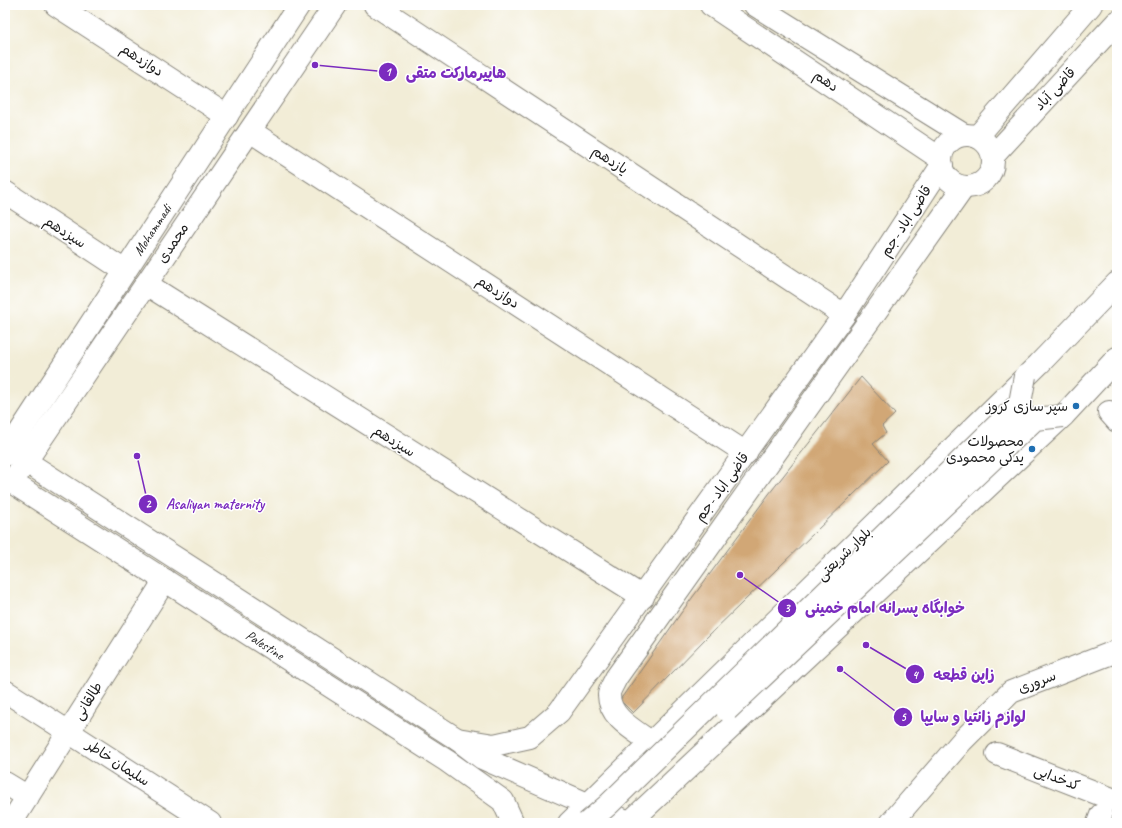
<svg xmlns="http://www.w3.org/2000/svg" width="1122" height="828" font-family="Caveat,'Playpen Sans Arabic',sans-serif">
<rect width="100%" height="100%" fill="#fff"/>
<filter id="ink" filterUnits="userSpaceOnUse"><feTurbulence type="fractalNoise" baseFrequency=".025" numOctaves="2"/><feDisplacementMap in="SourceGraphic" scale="8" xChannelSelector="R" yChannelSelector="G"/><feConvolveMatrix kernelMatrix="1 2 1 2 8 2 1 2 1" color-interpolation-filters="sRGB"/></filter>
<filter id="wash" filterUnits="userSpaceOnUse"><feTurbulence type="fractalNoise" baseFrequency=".012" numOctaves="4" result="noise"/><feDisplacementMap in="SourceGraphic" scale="16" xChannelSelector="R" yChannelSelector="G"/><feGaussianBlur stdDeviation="0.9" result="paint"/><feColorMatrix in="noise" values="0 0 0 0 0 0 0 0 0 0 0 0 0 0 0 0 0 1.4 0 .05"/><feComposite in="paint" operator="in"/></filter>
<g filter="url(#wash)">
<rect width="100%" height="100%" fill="#f2edd7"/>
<g id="blocks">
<path fill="#d1a776" d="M 861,377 L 895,414 L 882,426 L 886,433 L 873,444 L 888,461 L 706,638 L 633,713 L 620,700 L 681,613 L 769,494 Z"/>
</g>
</g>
<g filter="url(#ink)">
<use href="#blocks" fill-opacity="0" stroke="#87847a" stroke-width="1"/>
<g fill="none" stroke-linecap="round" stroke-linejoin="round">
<defs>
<path id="minor" d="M 56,5 L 227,116
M 375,5 L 844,315
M 250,131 L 746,453
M 5,192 L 125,271
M 146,284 L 643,597
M 1109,412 L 1117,421
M 5,691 L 210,823
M 997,754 L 1117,801
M 5,783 L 28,797
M 11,823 L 165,580
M 891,823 L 962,741 L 1011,692 L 1117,651
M 1098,823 L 1101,815"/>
<g id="major">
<path d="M 711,5 L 941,159"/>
<path d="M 755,5 L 964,135"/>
<circle cx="967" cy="161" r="26"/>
<path d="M 977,137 L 1091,5"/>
<path d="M 993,156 L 1117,22"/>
<path d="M 5,448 L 457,739 L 482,758 L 631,823"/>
<path id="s1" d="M 5,455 L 299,5"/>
<path d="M 18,473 L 335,5"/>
<path id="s2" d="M 5,478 L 447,761 L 503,801 L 513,823"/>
<path d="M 457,739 L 494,745 L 530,737 L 559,712 L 844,315 L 942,165"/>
<path d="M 652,743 C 636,731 609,718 609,695 C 609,690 614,683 616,678 L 964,187"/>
<path d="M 569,823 L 1039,364 L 1117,283"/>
<path d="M 629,823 L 1063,416 L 1117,358"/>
</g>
</defs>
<use href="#minor" stroke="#87847a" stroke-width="24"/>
<use href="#major" stroke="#87847a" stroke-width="24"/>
<use href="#minor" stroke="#fff" stroke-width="22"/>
<use href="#major" stroke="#fff" stroke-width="22"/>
<defs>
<path id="major-bridge" d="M 727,710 L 1035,419 L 1063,416
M 587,823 L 608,805 L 1020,403 L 1025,376"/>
</defs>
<use href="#major-bridge" stroke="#87847a" stroke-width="24" stroke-linecap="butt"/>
<use href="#major-bridge" stroke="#fff" stroke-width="22"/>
</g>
</g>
<g fill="#1f6fb2" stroke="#fff" stroke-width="1.5">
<circle cx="1076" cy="406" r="4"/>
<circle cx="1032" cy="449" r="4"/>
</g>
<g text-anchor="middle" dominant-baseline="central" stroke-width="3" stroke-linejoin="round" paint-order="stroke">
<g font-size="14" fill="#1c1c1c" stroke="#fff">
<text transform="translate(142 60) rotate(33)">دوازدهم</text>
<text transform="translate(826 81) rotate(34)">دهم</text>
<text transform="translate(1055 89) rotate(-47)">قاضی آباد</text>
<text transform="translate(610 160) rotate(33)">یازدهم</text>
<text transform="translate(906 221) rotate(-57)">قاضی اباد -جم</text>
<text stroke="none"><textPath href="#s1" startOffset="269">Mohammadi</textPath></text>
<text transform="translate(65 232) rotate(33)">سیزدهم</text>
<text transform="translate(173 243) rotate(-56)">محمدی</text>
<text transform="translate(498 292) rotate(33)">دوازدهم</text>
<text transform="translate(394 441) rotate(32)">سیزدهم</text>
<text transform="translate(722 487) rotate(-54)">قاضی اباد -جم</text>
<text transform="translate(844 554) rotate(-44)">بلوار شریعتی</text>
<text stroke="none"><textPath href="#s2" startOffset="309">Palestine</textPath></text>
<text transform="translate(1037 682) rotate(-21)">سروری</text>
<text transform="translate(88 701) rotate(-58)">طالقانی</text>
<text transform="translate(118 763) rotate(33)">سلیمان خاطر</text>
<text transform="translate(1057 778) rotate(21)">کدخدایی</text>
</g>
<g font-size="14" fill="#1c1c1c" stroke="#fff" text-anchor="end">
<text x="1068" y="406">سپر سازی کروز</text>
<text x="1024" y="441">محصولات<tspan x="1024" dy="16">یدکی محمودی</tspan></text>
</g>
</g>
<path fill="none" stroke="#7b2cbf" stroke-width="1.5" d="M315 65L388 72M137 456L148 504M740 575L787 608M866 645L915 674M840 669L903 717"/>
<g fill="#7b2cbf" stroke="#fff" stroke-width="1.5">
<circle cx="315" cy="65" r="4"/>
<circle cx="137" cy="456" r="4"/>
<circle cx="740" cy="575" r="4"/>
<circle cx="866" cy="645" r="4"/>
<circle cx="840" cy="669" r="4"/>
<circle cx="388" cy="72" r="10"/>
<circle cx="148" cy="504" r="10"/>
<circle cx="787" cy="608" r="10"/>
<circle cx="915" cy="674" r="10"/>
<circle cx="903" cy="717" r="10"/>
</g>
<g font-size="12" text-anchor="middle" font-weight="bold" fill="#fff">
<text x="388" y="76">1</text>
<text x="148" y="508">2</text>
<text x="787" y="612">3</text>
<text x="915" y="679">4</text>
<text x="903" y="721">5</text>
</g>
<g font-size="15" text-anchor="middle" font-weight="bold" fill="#7b2cbf" stroke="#fff" stroke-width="3" stroke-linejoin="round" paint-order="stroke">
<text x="456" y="78">هاپیرمارکت متقی</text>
<text x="215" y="509">Asaliyan maternity</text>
<text x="885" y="613">خوابگاه پسرانه امام خمینی</text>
<text x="964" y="680">زاپن قطعه</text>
<text x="973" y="722">لوازم زانتیا و سایپا</text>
</g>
<rect width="1122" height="828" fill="none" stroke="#fff" stroke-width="20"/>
</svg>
